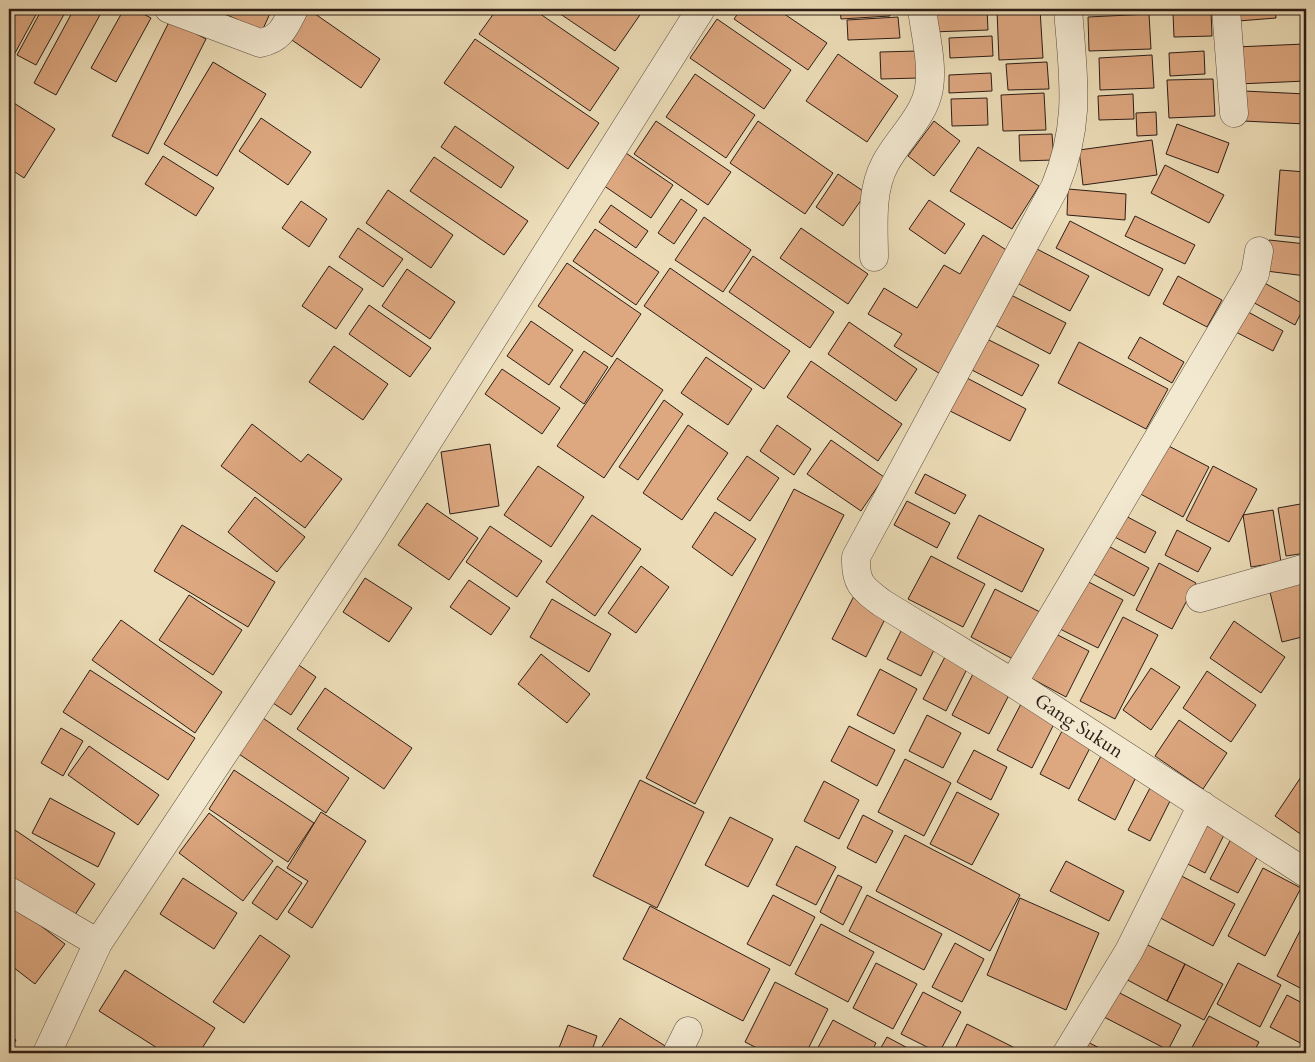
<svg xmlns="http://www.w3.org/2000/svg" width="1315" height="1062" font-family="Cardo,serif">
<rect width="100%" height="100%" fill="#ecddb8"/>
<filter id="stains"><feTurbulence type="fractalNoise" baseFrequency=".004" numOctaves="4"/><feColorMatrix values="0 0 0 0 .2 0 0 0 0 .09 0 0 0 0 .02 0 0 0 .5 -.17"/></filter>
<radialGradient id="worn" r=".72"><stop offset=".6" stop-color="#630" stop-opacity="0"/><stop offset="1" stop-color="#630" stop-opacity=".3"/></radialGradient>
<path fill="#dda780" stroke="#2d1e17" d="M 9,9 L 39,9 L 9,64 Z
M 42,9 L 67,9 L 36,65 L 17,55 Z
M 74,9 L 93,9 L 101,13 L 56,95 L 34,83 Z
M 124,9 L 134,9 L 151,18 L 116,82 L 91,68 Z
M 214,9 L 272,9 L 262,31 Z
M 308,9 L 380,59 L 361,88 L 289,38 Z
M 497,9 L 533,9 L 619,68 L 590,111 L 479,34 Z
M 553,9 L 644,9 L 615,51 Z
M 741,9 L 777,9 L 827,43 L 808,70 L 734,19 Z
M 840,9 L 889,9 L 890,16 L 841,19 Z
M 930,9 L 987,9 L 988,30 L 931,32 Z
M 1040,9 L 1043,58 L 999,60 L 997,11 Z
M 1237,9 L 1275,9 L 1276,18 L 1238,21 Z
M 1211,11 L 1212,36 L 1174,37 L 1173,13 Z
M 1149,14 L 1151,49 L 1089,51 L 1088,17 Z
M 898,17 L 900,38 L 848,40 L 847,20 Z
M 717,19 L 791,70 L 764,109 L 690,58 Z
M 170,20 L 206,39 L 148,154 L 112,136 Z
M 992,36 L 993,56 L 950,58 L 949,38 Z
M 475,39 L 599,123 L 568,169 L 444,83 Z
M 1304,44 L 1306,81 L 1238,84 L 1236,47 Z
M 918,51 L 919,78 L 881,79 L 880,52 Z
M 1204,51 L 1205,74 L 1170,76 L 1169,53 Z
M 838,54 L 898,96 L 867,142 L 806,101 Z
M 1152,55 L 1154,88 L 1100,90 L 1099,58 Z
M 213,62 L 266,94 L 217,176 L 164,144 Z
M 1047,62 L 1049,89 L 1008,90 L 1006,64 Z
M 991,73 L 992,91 L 949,93 L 949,75 Z
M 695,74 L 755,115 L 726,158 L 666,117 Z
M 1213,79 L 1215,116 L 1169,118 L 1167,80 Z
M 1244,91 L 1306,94 L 1306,124 L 1243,121 Z
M 1044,93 L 1046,130 L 1003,131 L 1001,95 Z
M 1133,94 L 1134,119 L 1099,120 L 1098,96 Z
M 987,98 L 988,125 L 952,126 L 951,99 Z
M 9,100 L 55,129 L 24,178 L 9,168 Z
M 1156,112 L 1157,135 L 1137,136 L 1136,113 Z
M 261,118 L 311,152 L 288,185 L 239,151 Z
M 656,121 L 731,172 L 708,205 L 634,154 Z
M 758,121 L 833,173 L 805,214 L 730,163 Z
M 934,121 L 960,141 L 934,176 L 908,156 Z
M 1177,124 L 1229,143 L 1218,173 L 1166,154 Z
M 455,126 L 514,167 L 501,188 L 441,147 Z
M 1303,129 L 1306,129 L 1306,164 L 1303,164 Z
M 1052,134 L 1054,160 L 1020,161 L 1019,135 Z
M 1152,140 L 1157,175 L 1083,185 L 1079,150 Z
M 978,147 L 1039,186 L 1012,229 L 950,191 Z
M 620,149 L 673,185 L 651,218 L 597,181 Z
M 163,156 L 214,188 L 196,216 L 145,184 Z
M 434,157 L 528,221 L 504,255 L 410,191 Z
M 1165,165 L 1224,195 L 1209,223 L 1151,193 Z
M 1280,170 L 1306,172 L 1306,238 L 1275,235 Z
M 838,174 L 866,193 L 843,226 L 816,207 Z
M 1068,189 L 1126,194 L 1125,220 L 1067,215 Z
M 388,190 L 453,235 L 431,268 L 366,223 Z
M 681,199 L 697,210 L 674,244 L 658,233 Z
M 929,200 L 965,224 L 945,254 L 909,229 Z
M 301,201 L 327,219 L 309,247 L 282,228 Z
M 611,205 L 648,231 L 636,248 L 599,222 Z
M 1135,216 L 1195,245 L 1185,264 L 1125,236 Z
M 704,217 L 751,250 L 723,292 L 675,260 Z
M 1070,221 L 1163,269 L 1149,296 L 1056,248 Z
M 358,228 L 403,259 L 383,287 L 339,257 Z
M 801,228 L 868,274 L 848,304 L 780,258 Z
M 595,229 L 659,272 L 636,305 L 573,261 Z
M 983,235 L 1014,255 L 942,375 L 894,346 L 902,334 L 868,314 L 884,288 L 917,308 L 944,265 L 960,274 Z
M 1269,240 L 1306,244 L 1306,276 L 1266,271 Z
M 1035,248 L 1089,276 L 1070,311 L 1017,283 Z
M 753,256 L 834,312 L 810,348 L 729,292 Z
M 567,263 L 641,314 L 612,357 L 538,306 Z
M 329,266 L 363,289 L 336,329 L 302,306 Z
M 670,268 L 790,351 L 764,389 L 644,306 Z
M 407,269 L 455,302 L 430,339 L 382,306 Z
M 1178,276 L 1222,300 L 1207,327 L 1163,304 Z
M 1257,279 L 1305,305 L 1295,325 L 1247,299 Z
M 1011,295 L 1066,323 L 1050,354 L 995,325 Z
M 369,305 L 431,348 L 410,377 L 349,334 Z
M 1239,307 L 1283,331 L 1273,351 L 1228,328 Z
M 531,321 L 573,350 L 549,385 L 507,356 Z
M 849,322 L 917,369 L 896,401 L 828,354 Z
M 1140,337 L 1184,362 L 1172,383 L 1128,358 Z
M 985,338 L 1039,365 L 1022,396 L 970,369 Z
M 1079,342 L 1168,389 L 1146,429 L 1058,383 Z
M 334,346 L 388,384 L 363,420 L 309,382 Z
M 584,351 L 608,367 L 584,404 L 560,387 Z
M 706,357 L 752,389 L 728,425 L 681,393 Z
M 617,358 L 663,390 L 604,478 L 557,446 Z
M 811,361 L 902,424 L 878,461 L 787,397 Z
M 502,369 L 560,408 L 542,434 L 485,394 Z
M 967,378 L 1026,409 L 1010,441 L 950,411 Z
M 664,400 L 683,414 L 638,480 L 619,467 Z
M 252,424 L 301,462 L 308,454 L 342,479 L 305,528 L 221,466 Z
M 688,425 L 728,453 L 682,520 L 643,493 Z
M 777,425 L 811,449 L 794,475 L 760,451 Z
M 831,440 L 884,477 L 861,511 L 807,474 Z
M 1161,442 L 1209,467 L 1183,517 L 1135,491 Z
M 490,444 L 499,506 L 450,514 L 441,452 Z
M 747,456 L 779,478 L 750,521 L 717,499 Z
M 538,466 L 584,497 L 551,547 L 504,515 Z
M 1213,466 L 1257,489 L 1229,542 L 1186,520 Z
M 925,474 L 966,495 L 955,514 L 915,493 Z
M 794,489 L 844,515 L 695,804 L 646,778 Z
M 255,497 L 305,537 L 277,572 L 228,532 Z
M 907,501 L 950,523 L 937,548 L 894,525 Z
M 427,503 L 478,538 L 449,580 L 398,545 Z
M 1306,503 L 1306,553 L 1286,556 L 1278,508 Z
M 1273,510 L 1281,562 L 1251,567 L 1243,515 Z
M 715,512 L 756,539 L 732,576 L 692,547 Z
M 1120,513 L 1156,532 L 1145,553 L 1109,534 Z
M 592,515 L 641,549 L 595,616 L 546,582 Z
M 979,515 L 1044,549 L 1022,592 L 957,558 Z
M 182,525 L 275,582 L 248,627 L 154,571 Z
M 490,526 L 542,561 L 517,597 L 466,562 Z
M 1177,530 L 1211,548 L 1198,572 L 1165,555 Z
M 1101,542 L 1149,568 L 1134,596 L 1086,570 Z
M 931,556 L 985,584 L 963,627 L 908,599 Z
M 1159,563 L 1196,583 L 1172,629 L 1136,610 Z
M 641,566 L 669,587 L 636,633 L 608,613 Z
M 365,578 L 412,608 L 389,642 L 343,612 Z
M 1081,578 L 1123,600 L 1098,648 L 1056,627 Z
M 1306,579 L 1306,636 L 1282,642 L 1269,588 Z
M 469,580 L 510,608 L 491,635 L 450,607 Z
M 995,589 L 1040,612 L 1015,660 L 971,637 Z
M 189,595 L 242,630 L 213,675 L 159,640 Z
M 854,596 L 888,613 L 866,657 L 832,639 Z
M 552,599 L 611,634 L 589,672 L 530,637 Z
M 1123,617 L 1158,635 L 1115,719 L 1080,701 Z
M 121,620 L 222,692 L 195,733 L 92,660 Z
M 1234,621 L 1285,657 L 1261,693 L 1210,658 Z
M 901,631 L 935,648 L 921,676 L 887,659 Z
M 1050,631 L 1089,651 L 1066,697 L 1027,676 Z
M 541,654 L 590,694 L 567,723 L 518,684 Z
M 946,655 L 968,667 L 946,711 L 923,699 Z
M 293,661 L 316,677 L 291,715 L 267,699 Z
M 1151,668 L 1180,687 L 1151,730 L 1123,710 Z
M 880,669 L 917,689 L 894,734 L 857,715 Z
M 90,670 L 195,738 L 168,780 L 63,712 Z
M 1207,671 L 1256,705 L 1231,742 L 1183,708 Z
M 973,674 L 1010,693 L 989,734 L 952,715 Z
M 325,688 L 412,748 L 384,789 L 297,729 Z
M 1022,702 L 1056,720 L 1032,768 L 997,750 Z
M 927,715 L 961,733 L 943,768 L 909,751 Z
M 260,716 L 349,778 L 326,813 L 236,752 Z
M 1179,720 L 1227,753 L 1203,789 L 1155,756 Z
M 849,726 L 895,750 L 877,786 L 831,761 Z
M 61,728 L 83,741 L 63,776 L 41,763 Z
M 1062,731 L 1091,746 L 1069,789 L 1040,774 Z
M 89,746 L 159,795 L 138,825 L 68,775 Z
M 974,750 L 1007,767 L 991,800 L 957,782 Z
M 1102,754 L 1138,773 L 1115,820 L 1078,800 Z
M 905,759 L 951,783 L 924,836 L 878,812 Z
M 234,770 L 314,823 L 288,862 L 209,809 Z
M 1305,771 L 1306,771 L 1306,838 L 1275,816 Z
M 640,780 L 704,812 L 657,908 L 593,876 Z
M 824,781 L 859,800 L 839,839 L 804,821 Z
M 1150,788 L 1171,799 L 1150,841 L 1128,830 Z
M 957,792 L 999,814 L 972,865 L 930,844 Z
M 50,798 L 115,833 L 98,867 L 32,833 Z
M 321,812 L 366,841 L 312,928 L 288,912 L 308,881 L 287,868 Z
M 209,813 L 273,861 L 243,901 L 179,853 Z
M 863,815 L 893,831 L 876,863 L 847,848 Z
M 730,817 L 773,839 L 748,887 L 705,865 Z
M 1198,821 L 1224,835 L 1205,873 L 1178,859 Z
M 15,830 L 95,884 L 69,924 L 9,884 L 9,839 Z
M 905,835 L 1020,895 L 990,951 L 876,891 Z
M 1231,839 L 1259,854 L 1238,893 L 1210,879 Z
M 796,846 L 836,867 L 816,905 L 776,885 Z
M 1066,861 L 1124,891 L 1109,921 L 1050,891 Z
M 277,866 L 302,883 L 277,920 L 252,903 Z
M 1263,868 L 1301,888 L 1265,956 L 1228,936 Z
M 1172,871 L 1235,904 L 1213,946 L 1151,913 Z
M 838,875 L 862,887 L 843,925 L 820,912 Z
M 183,878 L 237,913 L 214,949 L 160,914 Z
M 773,895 L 815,917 L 790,966 L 747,944 Z
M 867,895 L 942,934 L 924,970 L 849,931 Z
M 1020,898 L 1099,933 L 1066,1010 L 987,975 Z
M 9,902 L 65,944 L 35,984 L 9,964 Z
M 650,906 L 770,969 L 743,1021 L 623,959 Z
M 1306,919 L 1306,985 L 1304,990 L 1277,976 Z
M 821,924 L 874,952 L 848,1002 L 795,974 Z
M 260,935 L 290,956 L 244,1023 L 213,1002 Z
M 1138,940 L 1185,964 L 1167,1001 L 1120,976 Z
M 955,943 L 984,959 L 962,1002 L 932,987 Z
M 876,963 L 917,984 L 893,1029 L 853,1008 Z
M 1238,963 L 1281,985 L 1260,1027 L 1217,1004 Z
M 1185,964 L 1223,984 L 1204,1020 L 1167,1001 Z
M 125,970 L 215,1028 L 199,1053 L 165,1053 L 99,1011 Z
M 775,982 L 828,1009 L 806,1053 L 767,1053 L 745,1042 Z
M 1116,991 L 1181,1025 L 1168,1050 L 1104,1017 Z
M 923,992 L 961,1012 L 939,1053 L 901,1034 Z
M 1287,995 L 1306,1005 L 1306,1046 L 1270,1027 Z
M 1209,1016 L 1259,1042 L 1253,1053 L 1189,1053 Z
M 620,1018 L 667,1047 L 663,1053 L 598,1053 Z
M 833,1020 L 876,1043 L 871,1053 L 815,1053 Z
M 967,1024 L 1025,1053 L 953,1053 Z
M 568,1025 L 597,1036 L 591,1053 L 557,1053 Z
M 9,1036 L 16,1040 L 9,1052 Z
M 887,1037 L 917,1053 L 878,1053 Z
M 1080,1038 L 1109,1053 L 1072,1053 Z"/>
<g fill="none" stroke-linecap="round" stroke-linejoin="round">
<defs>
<path id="street" d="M 169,9 L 260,43 C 281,39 285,27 294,9
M 1068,9 C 1073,77 1082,121 1055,187 L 856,557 C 855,583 862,588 882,603 L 1013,683 L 1306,873
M 1226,9 L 1234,113
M 874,257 C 874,227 870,192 885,164 C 898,139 925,116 929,88 C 933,63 925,34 922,9
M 1200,598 L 1306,568
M 1013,683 L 1245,292 L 1255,274 L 1259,251
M 9,891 L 98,943
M 47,1053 L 98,943 L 368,536 L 701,9
M 677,1053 L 688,1031
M 1067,1053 L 1129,951 L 1202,805"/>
</defs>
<use href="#street" stroke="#5d4e3f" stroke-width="29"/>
<use href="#street" stroke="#f3e9d1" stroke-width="28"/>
</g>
<g text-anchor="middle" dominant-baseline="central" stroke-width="4" stroke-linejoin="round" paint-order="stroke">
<g font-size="19" fill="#2d1e17" stroke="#f3e9d1">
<text transform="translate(1079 726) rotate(33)">Gang Sukun</text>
</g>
</g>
<rect width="1315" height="1062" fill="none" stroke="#ecddb8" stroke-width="30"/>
<rect x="10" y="10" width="1295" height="1042" fill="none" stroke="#2d1e17" stroke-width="2.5"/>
<rect x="15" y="15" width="1285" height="1032" fill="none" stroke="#2d1e17"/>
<rect width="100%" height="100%" filter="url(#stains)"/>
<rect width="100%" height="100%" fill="url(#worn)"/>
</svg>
